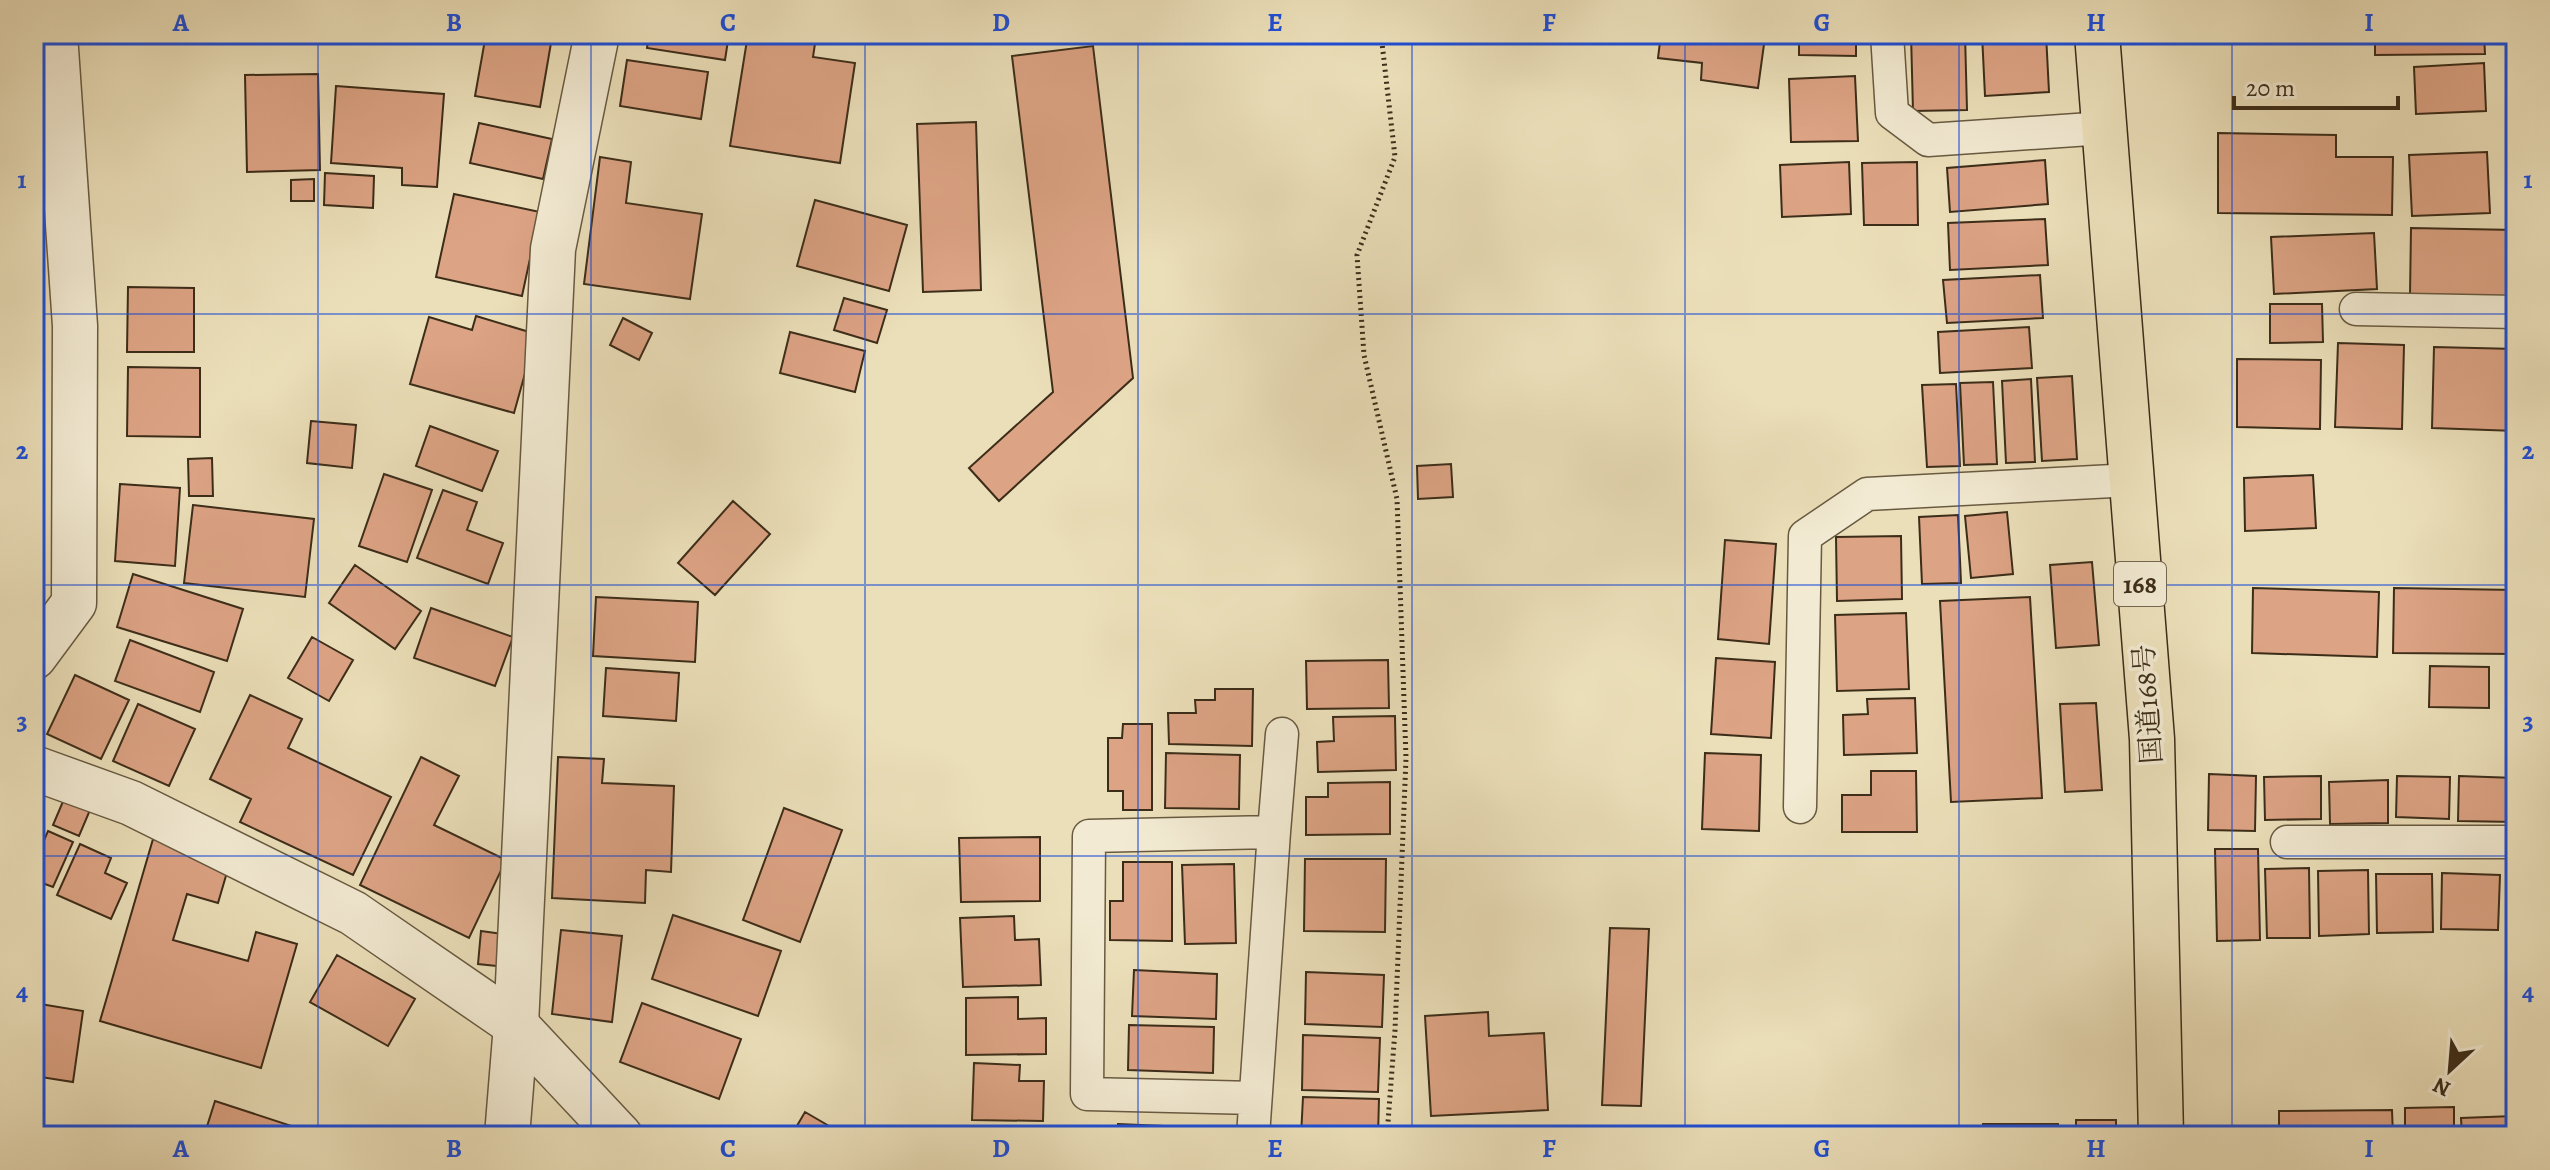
<svg xmlns="http://www.w3.org/2000/svg" width="2550" height="1170" font-family="Alegreya,'Noto Serif JP',serif">
<rect width="100%" height="100%" fill="#ebdfb9"/>
<filter id="stains"><feTurbulence type="fractalNoise" baseFrequency=".0025" numOctaves="4"/><feColorMatrix values="0 0 0 0 .2 0 0 0 0 .09 0 0 0 0 .02 0 0 0 .5 -.17"/></filter>
<radialGradient id="worn" r=".72"><stop offset=".6" stop-color="#630" stop-opacity="0"/><stop offset="1" stop-color="#630" stop-opacity=".3"/></radialGradient>
<path fill="#dca384" stroke="#3c2d19" stroke-width="2" d="M 486,34 L 551,43 L 540,107 L 475,96 Z
M 649,34 L 729,34 L 725,60 L 647,48 Z
M 748,34 L 797,34 L 816,37 L 813,57 L 855,63 L 840,163 L 730,146 Z
M 1661,34 L 1744,34 L 1765,37 L 1758,88 L 1701,80 L 1702,63 L 1658,58 Z
M 1799,34 L 1856,34 L 1856,56 L 1799,55 Z
M 1911,34 L 1965,34 L 1967,110 L 1913,111 Z
M 1982,34 L 2046,34 L 2049,92 L 1985,96 Z
M 2375,34 L 2484,34 L 2485,54 L 2375,55 Z
M 1093,46 L 1133,378 L 999,501 L 969,468 L 1053,392 L 1012,56 Z
M 627,60 L 708,72 L 701,119 L 620,106 Z
M 2484,63 L 2486,111 L 2416,114 L 2414,67 Z
M 318,74 L 320,170 L 247,172 L 245,75 Z
M 1855,76 L 1858,141 L 1791,142 L 1789,79 Z
M 336,86 L 444,94 L 437,187 L 402,185 L 402,168 L 331,163 Z
M 976,122 L 981,290 L 923,292 L 917,124 Z
M 479,123 L 552,139 L 543,179 L 470,163 Z
M 2218,133 L 2336,135 L 2336,157 L 2393,157 L 2392,215 L 2218,213 Z
M 2487,152 L 2490,213 L 2412,216 L 2409,155 Z
M 600,157 L 631,162 L 626,203 L 702,214 L 690,299 L 584,284 Z
M 2045,160 L 2048,204 L 1950,212 L 1947,168 Z
M 1849,162 L 1851,214 L 1782,217 L 1780,165 Z
M 1917,162 L 1918,225 L 1864,225 L 1862,163 Z
M 325,173 L 374,176 L 373,208 L 324,205 Z
M 314,179 L 314,201 L 291,201 L 291,180 Z
M 454,194 L 540,212 L 522,296 L 436,277 Z
M 815,200 L 907,225 L 889,291 L 797,266 Z
M 2045,219 L 2048,265 L 1950,270 L 1948,223 Z
M 2411,228 L 2516,230 L 2516,298 L 2410,295 Z
M 2374,233 L 2377,289 L 2274,294 L 2271,237 Z
M 2040,275 L 2043,318 L 1947,323 L 1943,280 Z
M 128,287 L 194,288 L 194,352 L 127,352 Z
M 844,298 L 887,310 L 877,343 L 834,330 Z
M 2270,304 L 2322,304 L 2323,342 L 2270,343 Z
M 476,316 L 536,334 L 514,413 L 410,384 L 429,317 L 472,330 Z
M 623,318 L 652,333 L 639,360 L 610,345 Z
M 2029,327 L 2032,368 L 1940,373 L 1938,332 Z
M 790,332 L 865,351 L 855,392 L 780,373 Z
M 2338,343 L 2404,345 L 2402,429 L 2335,427 Z
M 2434,347 L 2516,349 L 2516,431 L 2432,428 Z
M 2237,359 L 2321,360 L 2320,429 L 2237,427 Z
M 128,367 L 200,368 L 200,437 L 127,436 Z
M 2072,376 L 2077,459 L 2042,461 L 2037,378 Z
M 2031,379 L 2035,462 L 2006,463 L 2002,381 Z
M 1993,382 L 1997,464 L 1964,465 L 1960,383 Z
M 1956,384 L 1960,466 L 1927,467 L 1922,385 Z
M 311,421 L 356,425 L 352,468 L 307,463 Z
M 430,426 L 498,451 L 482,491 L 416,466 Z
M 212,458 L 213,496 L 189,496 L 188,459 Z
M 1451,464 L 1453,497 L 1418,499 L 1417,466 Z
M 384,474 L 432,490 L 407,562 L 359,546 Z
M 2313,475 L 2316,528 L 2245,531 L 2244,478 Z
M 120,484 L 180,488 L 175,566 L 115,561 Z
M 443,490 L 477,502 L 467,530 L 503,543 L 488,584 L 417,558 Z
M 733,501 L 770,534 L 715,595 L 678,563 Z
M 193,505 L 314,519 L 305,597 L 184,583 Z
M 2007,512 L 2013,574 L 1971,578 L 1965,516 Z
M 1958,515 L 1961,583 L 1922,584 L 1919,517 Z
M 1901,536 L 1902,599 L 1837,601 L 1836,537 Z
M 1725,540 L 1776,544 L 1769,644 L 1718,639 Z
M 2092,562 L 2099,645 L 2056,648 L 2050,565 Z
M 355,565 L 421,611 L 395,649 L 329,603 Z
M 133,574 L 243,609 L 227,661 L 117,627 Z
M 2253,588 L 2379,592 L 2377,657 L 2252,653 Z
M 2394,588 L 2516,590 L 2516,654 L 2393,653 Z
M 596,597 L 698,602 L 695,662 L 593,656 Z
M 2030,597 L 2042,798 L 1951,802 L 1940,601 Z
M 431,608 L 513,637 L 495,686 L 414,658 Z
M 1906,613 L 1909,689 L 1837,691 L 1835,615 Z
M 312,637 L 353,660 L 329,701 L 288,678 Z
M 130,640 L 214,672 L 200,712 L 115,681 Z
M 1716,658 L 1775,662 L 1771,738 L 1711,734 Z
M 1388,660 L 1389,708 L 1307,709 L 1306,661 Z
M 2430,666 L 2489,667 L 2489,708 L 2429,707 Z
M 606,668 L 679,673 L 676,721 L 603,716 Z
M 75,675 L 129,700 L 101,759 L 47,734 Z
M 1215,689 L 1253,689 L 1252,746 L 1169,744 L 1168,713 L 1196,713 L 1195,700 L 1215,700 Z
M 250,695 L 302,719 L 288,748 L 391,797 L 353,875 L 240,822 L 251,799 L 210,779 Z
M 1915,698 L 1917,753 L 1844,755 L 1843,715 L 1868,714 L 1867,699 Z
M 2096,703 L 2102,790 L 2065,792 L 2060,704 Z
M 138,704 L 195,729 L 169,786 L 113,761 Z
M 1395,716 L 1396,770 L 1318,772 L 1317,742 L 1334,741 L 1333,717 Z
M 1123,724 L 1152,724 L 1152,810 L 1123,810 L 1123,791 L 1108,791 L 1108,738 L 1122,738 Z
M 1166,753 L 1240,755 L 1239,809 L 1165,808 Z
M 1705,753 L 1761,755 L 1759,831 L 1702,829 Z
M 421,757 L 459,776 L 434,825 L 506,860 L 469,938 L 360,885 Z
M 558,757 L 604,759 L 602,783 L 674,786 L 671,872 L 646,870 L 645,903 L 552,898 Z
M 1871,771 L 1916,771 L 1917,832 L 1842,832 L 1842,795 L 1871,795 Z
M 2209,774 L 2256,776 L 2255,831 L 2208,830 Z
M 2321,776 L 2321,819 L 2265,820 L 2264,777 Z
M 2397,776 L 2450,777 L 2449,819 L 2396,817 Z
M 2459,776 L 2516,778 L 2516,822 L 2458,821 Z
M 2388,780 L 2388,823 L 2330,824 L 2329,782 Z
M 1390,782 L 1390,834 L 1306,835 L 1306,797 L 1328,797 L 1328,783 Z
M 64,799 L 90,810 L 79,836 L 53,825 Z
M 784,808 L 842,830 L 800,942 L 743,920 Z
M 48,831 L 73,842 L 53,887 L 34,880 L 34,863 Z
M 1040,837 L 1040,901 L 961,902 L 959,838 Z
M 153,839 L 230,862 L 218,903 L 187,894 L 173,940 L 248,961 L 256,932 L 297,944 L 261,1068 L 100,1021 Z
M 80,844 L 111,858 L 105,873 L 127,883 L 111,919 L 57,895 Z
M 2215,849 L 2258,849 L 2260,940 L 2217,941 Z
M 1305,859 L 1386,859 L 1385,932 L 1304,931 Z
M 1123,862 L 1172,862 L 1172,941 L 1110,940 L 1110,901 L 1123,901 Z
M 1234,864 L 1236,943 L 1185,944 L 1182,865 Z
M 2309,868 L 2310,938 L 2267,938 L 2265,869 Z
M 2368,870 L 2369,934 L 2319,936 L 2318,871 Z
M 2442,873 L 2500,875 L 2498,930 L 2441,929 Z
M 2376,874 L 2432,874 L 2433,932 L 2377,933 Z
M 673,915 L 781,951 L 758,1016 L 652,979 Z
M 1014,916 L 1015,940 L 1039,939 L 1041,985 L 963,987 L 960,918 Z
M 1610,928 L 1649,929 L 1641,1106 L 1602,1105 Z
M 561,930 L 622,936 L 612,1022 L 552,1014 Z
M 481,931 L 510,935 L 506,967 L 478,964 Z
M 337,955 L 415,999 L 388,1046 L 310,1002 Z
M 1134,970 L 1217,974 L 1216,1019 L 1132,1016 Z
M 1306,972 L 1384,975 L 1382,1027 L 1305,1024 Z
M 1018,997 L 1018,1019 L 1046,1018 L 1046,1054 L 966,1055 L 966,998 Z
M 34,1003 L 83,1011 L 73,1082 L 34,1076 Z
M 642,1003 L 741,1039 L 719,1099 L 620,1062 Z
M 1488,1012 L 1489,1036 L 1544,1033 L 1548,1110 L 1431,1116 L 1425,1016 Z
M 1129,1025 L 1214,1027 L 1213,1073 L 1128,1070 Z
M 1303,1035 L 1380,1038 L 1378,1092 L 1302,1090 Z
M 974,1063 L 1020,1065 L 1019,1081 L 1044,1081 L 1043,1121 L 972,1120 Z
M 1303,1097 L 1379,1099 L 1378,1136 L 1301,1136 Z
M 215,1101 L 310,1132 L 308,1136 L 204,1136 Z
M 2454,1107 L 2454,1136 L 2405,1136 L 2405,1108 Z
M 2392,1110 L 2393,1136 L 2279,1136 L 2279,1111 Z
M 805,1112 L 841,1133 L 840,1136 L 791,1136 Z
M 2514,1116 L 2514,1136 L 2462,1136 L 2461,1118 Z
M 2076,1120 L 2116,1120 L 2116,1136 L 2076,1136 Z
M 1118,1124 L 1210,1128 L 1209,1136 L 1118,1136 Z
M 1983,1124 L 2058,1124 L 2058,1136 L 1983,1136 Z
M 1897,1128 L 1954,1129 L 1954,1136 L 1897,1136 Z
M 999,1130 L 1054,1132 L 1054,1136 L 999,1136 Z
M 1784,1130 L 1844,1130 L 1844,1136 L 1784,1136 Z"/>
<g fill="none" stroke-linecap="round" stroke-linejoin="round">
<defs>
<path id="service" d="M 1887,34 L 1892,113 L 1928,140 L 2105,128
M 2356,309 L 2516,312
M 1800,807 L 1805,536 L 1867,494 L 2132,480
M 1274,832 L 1282,734
M 2287,842 L 2516,842
M 1253,1136 L 1274,832 L 1089,836 L 1087,1094 L 1255,1098"/>
<path id="minor" d="M 34,657 L 74,603 L 75,326 L 55,34
M 34,768 L 131,803 L 353,913 L 516,1025 L 620,1136"/>
<path id="tertiary" d="M 507,1136 L 516,1025 L 553,249 L 597,34"/>
<path id="trunk" d="M 2097,34 L 2152,739 L 2161,1136"/>
</defs>
<use href="#service" stroke="#685a41" stroke-width="35"/>
<use href="#minor" stroke="#685a41" stroke-width="47"/>
<use href="#tertiary" stroke="#685a41" stroke-width="47"/>
<use href="#trunk" stroke="#3c2d19" stroke-width="47"/>
<path stroke="#3c2d19" stroke-width="5" stroke-dasharray="2 4" stroke-linecap="butt" d="M 1381,34 L 1395,157 L 1357,255 L 1364,355 L 1397,499 L 1406,758 L 1395,1030 L 1388,1122 L 1392,1136"/>
<use href="#service" stroke="#f2ead2" stroke-width="32"/>
<use href="#minor" stroke="#f2ead2" stroke-width="44"/>
<use href="#tertiary" stroke="#f2ead2" stroke-width="44"/>
<use href="#trunk" stroke="#ebdfb9" stroke-width="44"/>
</g>
<path fill="none" stroke="#1d4ed8" stroke-width="2" stroke-opacity="0.55" d="M 318,34 L 318,1136M 591,34 L 591,1136M 865,34 L 865,1136M 1138,34 L 1138,1136M 1412,34 L 1412,1136M 1685,34 L 1685,1136M 1959,34 L 1959,1136M 2232,34 L 2232,1136M 34,314 L 2516,314M 34,585 L 2516,585M 34,856 L 2516,856"/>
<g text-anchor="middle" dominant-baseline="central" stroke-width="7" stroke-linejoin="round" paint-order="stroke">
<rect fill="#f2ead2" stroke="#736650" stroke-width="2" x="2114" y="562" width="52" height="44" rx="6"/>
<g font-size="26" font-weight="bold" fill="#3c2d19">
<text x="2140" y="584">168</text>
</g>
<g font-size="28" fill="#3c2d19" stroke="#f2ead2">
<text transform="translate(2148 704) rotate(-94)">国道168号</text>
</g>
</g>
<rect width="2550" height="1170" fill="none" stroke="#ebdfb9" stroke-width="88"/>
<g transform="translate(2450 1070) rotate(206)" stroke="#f2ead2" stroke-width="6" paint-order="stroke">
<path d="M0-6L14 30L0 20L-14 30Z" fill="#3c2d19"/>
<text y="-12" font-size="22" font-weight="bold" text-anchor="middle" fill="#3c2d19">N</text>
</g>
<path d="M2234 96v12h164v-12" fill="none" stroke="#3c2d19" stroke-width="4"/>
<text x="2246" y="96" font-size="24" fill="#3c2d19" stroke="#f2ead2" stroke-width="6" paint-order="stroke">20 m</text>
<rect x="44" y="44" width="2462" height="1082" fill="none" stroke="#1d4ed8" stroke-width="3"/>
<g font-size="26" text-anchor="middle" font-weight="bold" fill="#1d4ed8">
<text x="181" y="31">A</text>
<text x="454" y="31">B</text>
<text x="728" y="31">C</text>
<text x="1001" y="31">D</text>
<text x="1275" y="31">E</text>
<text x="1549" y="31">F</text>
<text x="1822" y="31">G</text>
<text x="2096" y="31">H</text>
<text x="2369" y="31">I</text>
<text x="22" y="188">1</text>
<text x="2528" y="188">1</text>
<text x="22" y="459">2</text>
<text x="2528" y="459">2</text>
<text x="22" y="729">3</text>
<text x="2528" y="729">3</text>
<text x="22" y="1000">4</text>
<text x="2528" y="1000">4</text>
<text x="181" y="1157">A</text>
<text x="454" y="1157">B</text>
<text x="728" y="1157">C</text>
<text x="1001" y="1157">D</text>
<text x="1275" y="1157">E</text>
<text x="1549" y="1157">F</text>
<text x="1822" y="1157">G</text>
<text x="2096" y="1157">H</text>
<text x="2369" y="1157">I</text>
</g>
<rect width="100%" height="100%" filter="url(#stains)"/>
<rect width="100%" height="100%" fill="url(#worn)"/>
</svg>
